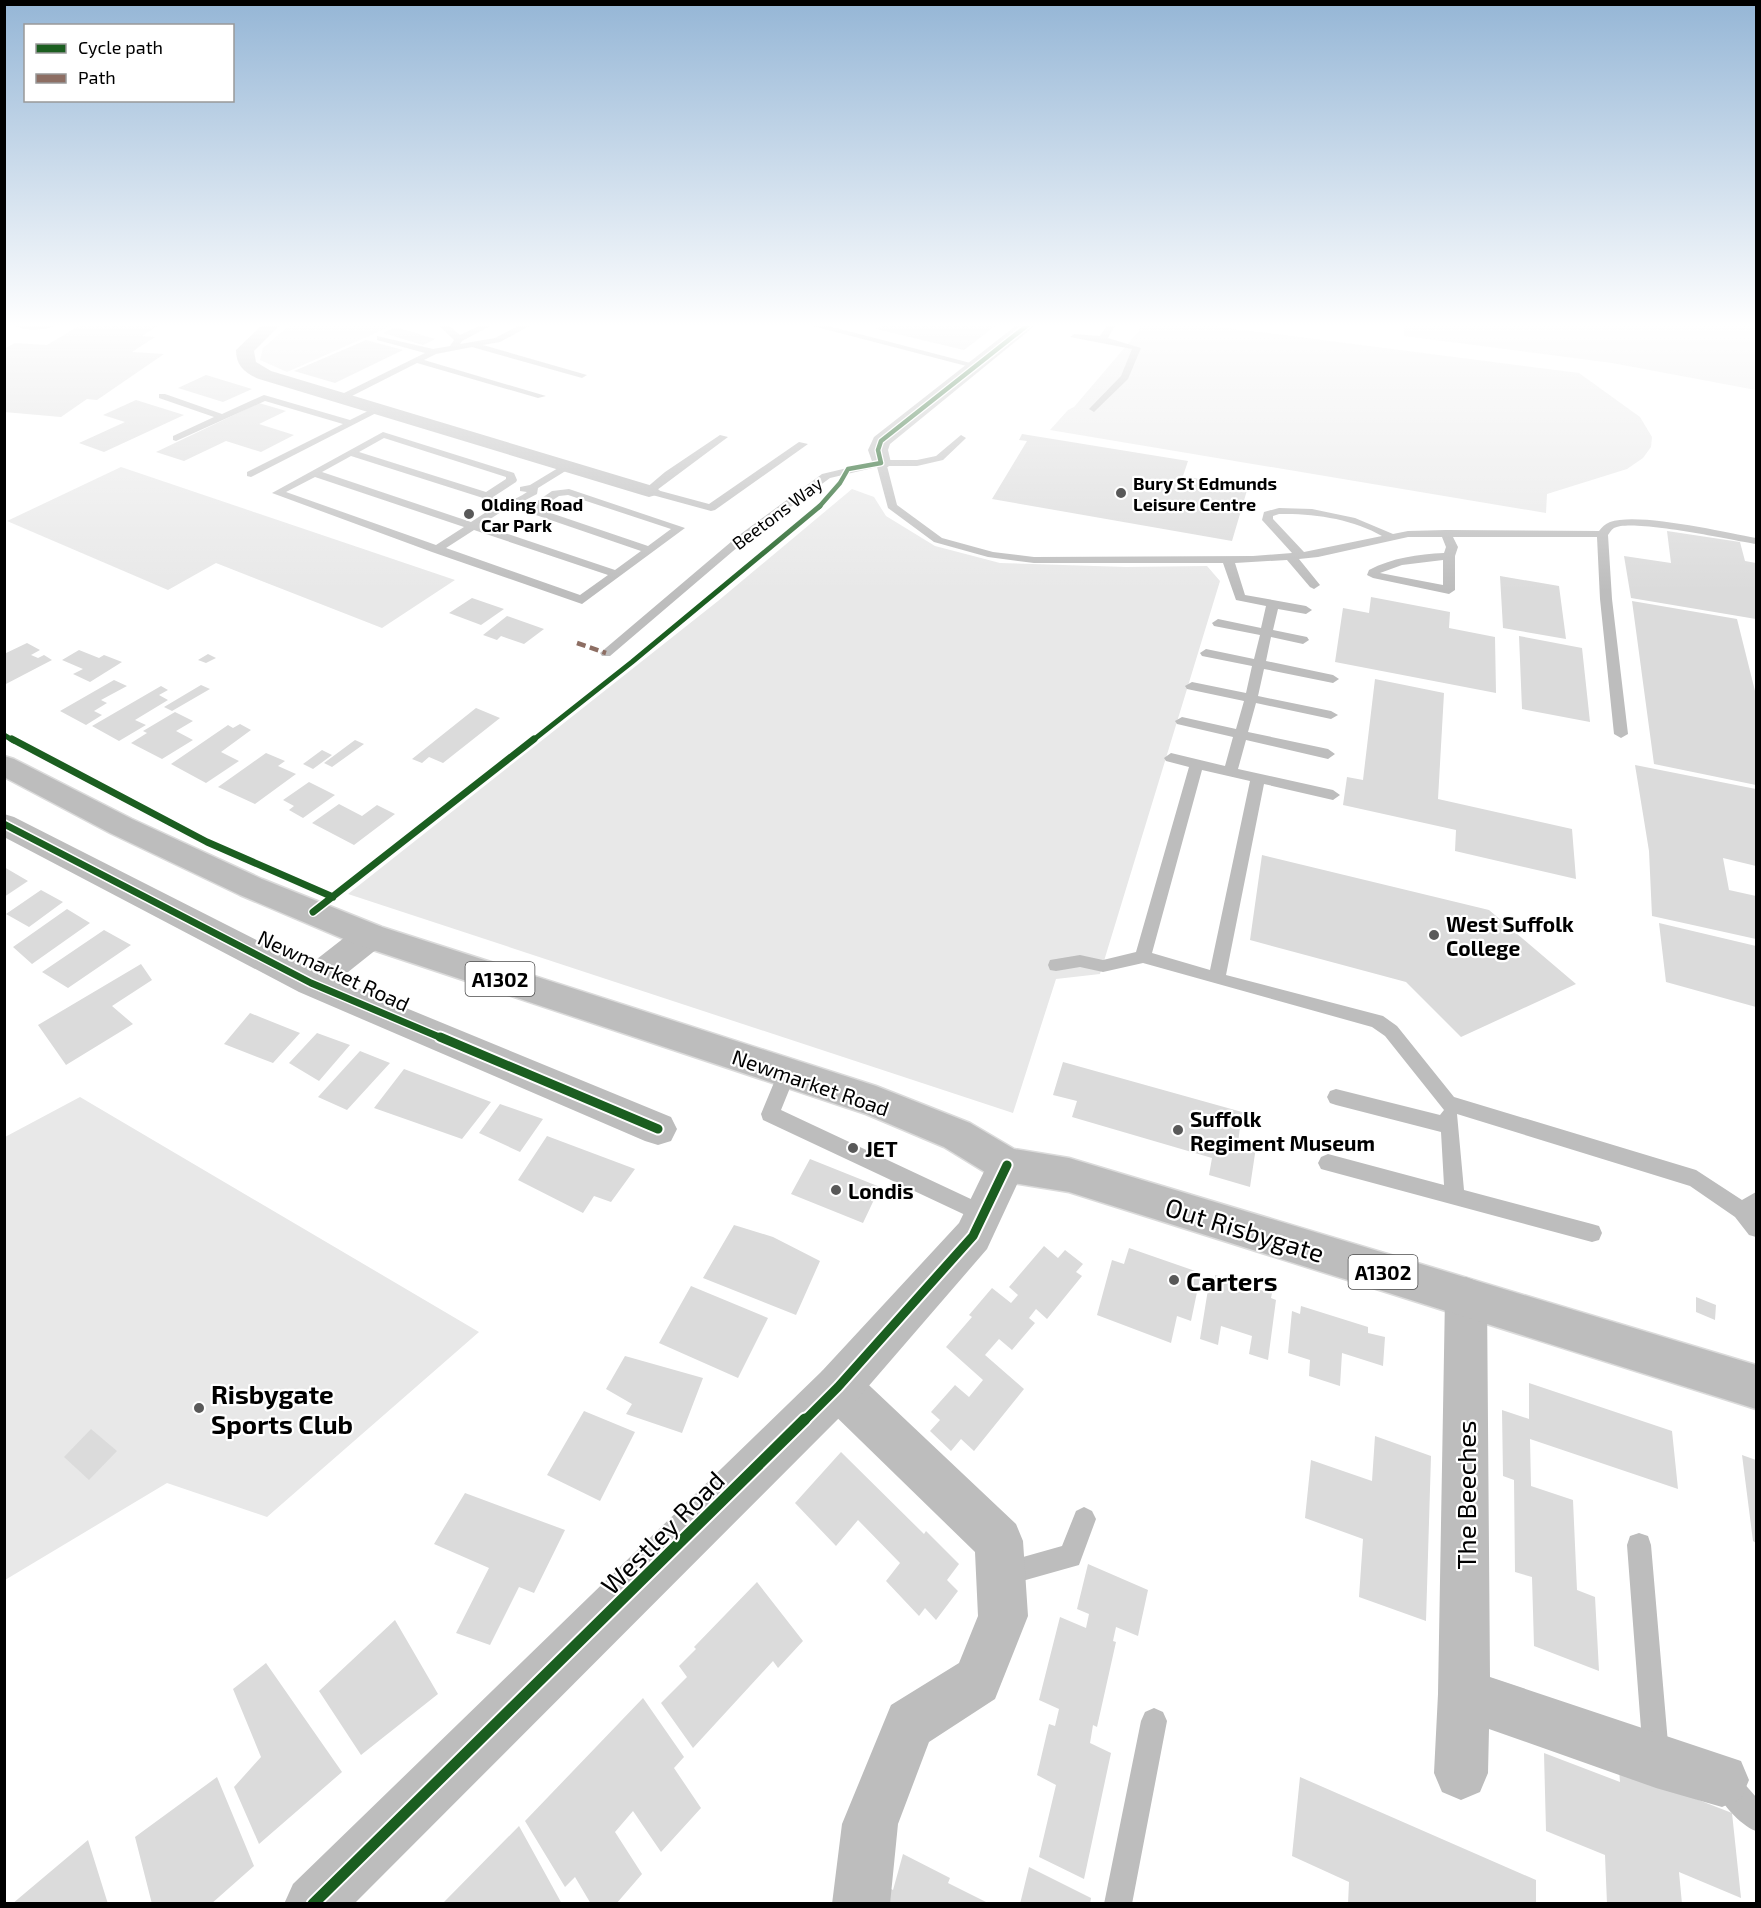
<svg xmlns="http://www.w3.org/2000/svg" width="1761" height="1908" font-family="'Exo 2',sans-serif">
<rect width="100%" height="100%" fill="#fff"/>
<path fill="#e8e8e8" d="M 291,324 L 396,324 L 287,372 L 260,360 L 263,348 Z
M 1141,324 L 1193,324 L 1245,330 L 1579,373 L 1640,417 L 1652,437 L 1651,447 L 1643,458 L 1627,469 L 1547,494 L 1546,513 L 1050,430 L 1068,410 L 1074,407 L 1138,332 Z
M 1404,324 L 1756,324 L 1756,390 L 1612,363 L 1404,336 Z
M 121,467 L 455,580 L 382,628 L 216,563 L 168,590 L 7,521 Z
M 852,489 L 874,497 L 886,516 L 935,546 L 1000,563 L 1126,567 L 1207,566 L 1220,581 L 1100,974 L 1056,979 L 1013,1113 L 348,894 L 718,601 Z
M 80,1097 L 479,1332 L 267,1517 L 167,1483 L 5,1580 L 5,1137 Z"/>
<path fill="#dbdbdb" d="M 82,324 L 160,324 L 142,336 L 155,337 L 132,352 L 164,354 L 97,400 L 87,399 L 61,417 L 4,412 L 4,349 L 15,343 L 47,345 Z
M 883,324 L 998,324 L 964,350 L 876,329 Z
M 395,327 L 406,330 L 435,339 L 423,345 L 383,333 Z
M 366,340 L 403,350 L 335,383 L 294,371 Z
M 206,375 L 252,389 L 223,402 L 178,388 Z
M 136,400 L 184,415 L 104,452 L 79,443 L 125,422 L 103,415 Z
M 259,403 L 286,411 L 259,424 L 294,435 L 261,452 L 226,441 L 184,461 L 156,452 Z
M 1022,434 L 1188,461 L 1183,476 L 1248,487 L 1232,541 L 992,499 L 1027,441 L 1019,440 Z
M 1667,531 L 1740,542 L 1745,561 L 1756,563 L 1756,619 L 1631,598 L 1624,556 L 1671,563 Z
M 1500,576 L 1559,586 L 1566,639 L 1503,628 Z
M 1371,597 L 1450,612 L 1449,628 L 1495,637 L 1496,693 L 1335,662 L 1343,608 L 1369,613 Z
M 472,598 L 504,609 L 481,625 L 449,613 Z
M 1632,601 L 1737,619 L 1756,695 L 1756,785 L 1654,764 Z
M 507,616 L 544,629 L 524,644 L 501,636 L 497,640 L 483,635 Z
M 1519,636 L 1582,648 L 1590,722 L 1522,709 Z
M 27,643 L 40,650 L 31,655 L 38,658 L 44,655 L 52,660 L 4,685 L 4,654 Z
M 79,650 L 99,658 L 104,655 L 122,662 L 90,682 L 73,674 L 83,669 L 62,660 Z
M 208,654 L 216,658 L 206,663 L 198,660 Z
M 1375,679 L 1444,693 L 1438,799 L 1572,829 L 1576,879 L 1455,851 L 1456,830 L 1343,805 L 1347,777 L 1363,780 Z
M 114,680 L 127,686 L 101,700 L 107,703 L 94,711 L 102,715 L 86,725 L 60,711 Z
M 201,685 L 210,689 L 172,711 L 164,707 Z
M 161,686 L 168,690 L 159,695 L 168,700 L 135,720 L 146,725 L 119,741 L 92,726 Z
M 476,708 L 500,718 L 443,763 L 429,757 L 422,763 L 412,759 Z
M 175,712 L 193,721 L 176,731 L 193,740 L 162,759 L 131,743 L 147,733 L 143,731 Z
M 240,724 L 251,730 L 221,752 L 239,761 L 206,783 L 171,764 L 228,725 L 233,728 Z
M 355,740 L 364,744 L 332,767 L 324,763 Z
M 322,750 L 332,755 L 313,769 L 303,764 Z
M 266,753 L 285,761 L 278,766 L 296,774 L 255,804 L 218,787 Z
M 1635,765 L 1756,789 L 1756,866 L 1723,858 L 1729,890 L 1756,896 L 1756,939 L 1652,916 L 1649,851 Z
M 309,782 L 335,795 L 303,818 L 289,810 L 294,806 L 283,800 Z
M 339,804 L 362,816 L 377,805 L 395,814 L 354,845 L 312,823 Z
M 1262,855 L 1489,910 L 1576,984 L 1461,1037 L 1406,982 L 1250,940 Z
M 4,867 L 28,881 L 4,897 Z
M 41,890 L 63,902 L 29,927 L 6,914 Z
M 67,909 L 90,923 L 32,964 L 13,947 Z
M 1659,923 L 1756,946 L 1756,1007 L 1666,982 Z
M 104,930 L 131,945 L 68,988 L 42,972 Z
M 141,964 L 152,980 L 112,1006 L 133,1024 L 66,1065 L 38,1025 Z
M 250,1013 L 300,1033 L 273,1063 L 224,1044 Z
M 317,1033 L 350,1045 L 319,1081 L 289,1063 Z
M 360,1051 L 390,1063 L 347,1110 L 318,1097 Z
M 1063,1062 L 1242,1112 L 1238,1143 L 1256,1147 L 1250,1187 L 1209,1175 L 1212,1158 L 1072,1117 L 1077,1101 L 1053,1095 Z
M 404,1069 L 491,1102 L 462,1139 L 374,1108 Z
M 500,1104 L 543,1119 L 520,1152 L 479,1133 Z
M 547,1136 L 635,1169 L 611,1202 L 594,1196 L 583,1213 L 518,1180 Z
M 810,1159 L 880,1187 L 863,1223 L 791,1194 Z
M 734,1225 L 773,1237 L 820,1261 L 796,1315 L 703,1278 Z
M 1044,1246 L 1058,1258 L 1065,1250 L 1083,1264 L 1076,1272 L 1082,1276 L 1047,1319 L 1036,1309 L 1029,1318 L 1035,1323 L 1012,1350 L 999,1339 L 985,1355 L 1024,1389 L 974,1451 L 961,1439 L 951,1451 L 930,1431 L 940,1420 L 931,1412 L 955,1385 L 969,1397 L 983,1380 L 946,1347 L 972,1317 L 969,1315 L 992,1288 L 1011,1303 L 1018,1295 L 1009,1287 Z
M 1129,1248 L 1201,1273 L 1191,1321 L 1177,1316 L 1171,1343 L 1097,1315 L 1112,1260 L 1124,1264 Z
M 1215,1275 L 1235,1281 L 1234,1286 L 1253,1292 L 1253,1288 L 1272,1293 L 1271,1298 L 1276,1300 L 1268,1360 L 1249,1354 L 1252,1336 L 1221,1326 L 1218,1345 L 1200,1339 L 1210,1277 L 1215,1280 Z
M 691,1286 L 768,1318 L 738,1378 L 659,1343 Z
M 1696,1297 L 1716,1305 L 1715,1320 L 1696,1312 Z
M 1301,1306 L 1368,1327 L 1368,1333 L 1385,1337 L 1383,1366 L 1342,1353 L 1340,1386 L 1309,1376 L 1310,1360 L 1288,1353 L 1292,1311 L 1300,1314 Z
M 625,1356 L 703,1378 L 682,1433 L 626,1414 L 632,1404 L 606,1389 Z
M 1529,1383 L 1672,1431 L 1678,1489 L 1530,1439 L 1531,1486 L 1573,1500 L 1577,1590 L 1595,1597 L 1599,1671 L 1534,1646 L 1532,1577 L 1515,1572 L 1514,1480 L 1503,1476 L 1502,1410 L 1529,1419 Z
M 584,1411 L 635,1432 L 600,1501 L 547,1475 Z
M 91,1429 L 117,1451 L 89,1480 L 64,1457 Z
M 1375,1436 L 1431,1456 L 1426,1621 L 1359,1597 L 1363,1539 L 1305,1518 L 1311,1460 L 1372,1481 Z
M 841,1452 L 924,1534 L 926,1531 L 959,1564 L 947,1580 L 958,1591 L 936,1620 L 925,1608 L 919,1616 L 886,1581 L 900,1563 L 858,1520 L 836,1546 L 795,1503 Z
M 1742,1455 L 1756,1460 L 1756,1543 L 1753,1541 Z
M 465,1493 L 565,1530 L 534,1593 L 519,1587 L 490,1645 L 456,1633 L 489,1568 L 434,1544 Z
M 1088,1564 L 1148,1590 L 1138,1636 L 1116,1627 L 1113,1641 L 1116,1642 L 1097,1727 L 1093,1725 L 1090,1743 L 1111,1753 L 1084,1879 L 1039,1857 L 1056,1785 L 1037,1775 L 1049,1724 L 1055,1726 L 1059,1709 L 1039,1700 L 1060,1617 L 1086,1628 L 1089,1614 L 1077,1609 Z
M 757,1582 L 803,1641 L 778,1668 L 773,1661 L 693,1748 L 661,1703 L 687,1677 L 679,1666 L 696,1649 L 694,1647 Z
M 395,1620 L 438,1694 L 361,1755 L 319,1691 Z
M 266,1663 L 342,1772 L 259,1844 L 234,1787 L 261,1757 L 233,1689 Z
M 643,1698 L 684,1757 L 674,1768 L 701,1808 L 661,1852 L 633,1811 L 615,1832 L 642,1874 L 616,1904 L 591,1904 L 575,1877 L 565,1887 L 525,1821 Z
M 1544,1753 L 1620,1782 L 1619,1769 L 1732,1813 L 1741,1898 L 1679,1872 L 1682,1904 L 1607,1904 L 1605,1855 L 1546,1831 Z
M 217,1777 L 254,1866 L 211,1904 L 152,1904 L 135,1837 Z
M 1300,1777 L 1536,1880 L 1536,1904 L 1348,1904 L 1349,1882 L 1292,1856 Z
M 519,1826 L 562,1904 L 445,1904 L 444,1902 Z
M 88,1840 L 108,1904 L 12,1904 Z
M 903,1854 L 950,1878 L 948,1883 L 990,1904 L 870,1904 L 877,1881 L 893,1890 Z
M 1029,1867 L 1091,1898 L 1090,1904 L 1020,1904 Z"/>
<g fill="none" stroke-linecap="round" stroke-linejoin="round">
<defs>
<path id="primary" d="M 4,756 L 14,759 L 132,819 L 262,879 L 382,927 L 876,1086 L 970,1123 L 1014,1149 L 1069,1158 L 1756,1365 L 1756,1409 L 1069,1192 L 1007,1182 L 993,1177 L 944,1147 L 866,1114 L 358,945 L 240,895 L 110,833 L 4,777 Z"/>
</defs>
<use href="#primary" stroke="#dbdbdb" stroke-width="3"/>
<path fill="#bdbdbd" fill-rule="evenodd" d="M 13,324 L 61,324 C 50,330 22,333 13,324 Z
M 437,324 L 447,324 L 460,335 L 483,324 L 494,324 L 462,341 L 460,344 L 495,338 L 522,324 L 533,324 L 500,342 L 483,345 L 587,375 L 582,378 L 472,347 L 436,354 L 424,360 L 546,396 L 538,398 L 417,363 L 344,400 L 338,400 L 338,396 L 425,353 L 377,340 L 377,336 L 433,349 L 450,346 L 454,340 Z
M 805,324 L 821,324 L 982,366 L 978,369 Z
M 1108,324 L 1116,324 L 1108,338 L 1141,348 L 1128,379 L 1094,412 L 1089,409 L 1121,376 L 1132,349 L 1070,337 L 1074,334 L 1100,336 Z
M 159,394 L 165,394 L 222,414 L 264,395 L 350,420 L 376,407 L 384,409 L 251,477 L 247,476 L 247,472 L 343,424 L 265,401 L 176,441 L 173,440 L 173,436 L 214,417 L 159,398 Z
M 383,432 L 514,473 L 517,480 L 516,482 L 493,497 L 494,500 C 506,504 517,499 527,492 L 520,491 L 520,487 L 530,485 L 568,462 L 572,463 L 572,467 L 538,488 L 537,494 L 514,506 L 529,507 L 552,491 L 569,489 L 685,528 L 582,604 L 432,552 L 272,493 ZM 384,438 L 506,477 L 506,479 L 486,492 L 359,452 ZM 351,456 L 483,498 L 486,504 L 494,507 L 471,522 L 322,472 ZM 315,477 L 464,527 L 436,545 L 286,492 ZM 568,495 L 671,529 L 648,546 L 539,509 L 559,496 ZM 504,510 L 530,513 L 641,551 L 615,570 L 481,525 ZM 474,530 L 608,575 L 580,595 L 446,548 Z
M 720,435 L 728,437 L 657,490 L 709,504 L 799,442 L 808,444 L 715,510 L 711,511 L 645,493 L 645,489 L 665,472 Z
M 961,435 L 966,438 L 964,440 L 943,460 L 917,466 L 887,466 L 897,505 L 942,538 L 993,552 L 1034,557 L 1253,556 L 1292,553 L 1262,520 L 1264,512 L 1279,508 L 1312,509 L 1355,518 L 1393,534 L 1408,531 L 1446,530 L 1599,531 C 1602,527 1605,524 1610,522 C 1638,512 1723,532 1756,538 L 1756,544 C 1732,540 1631,518 1614,528 C 1611,530 1610,532 1608,535 L 1612,599 L 1628,734 L 1621,738 L 1614,734 L 1600,599 L 1597,537 L 1453,537 L 1458,547 L 1455,556 L 1455,590 L 1449,594 L 1373,578 L 1367,575 L 1369,570 C 1392,558 1418,554 1444,553 L 1446,547 L 1442,537 L 1408,537 L 1318,557 L 1299,559 L 1320,585 L 1314,589 L 1310,587 L 1287,560 L 1235,563 L 1245,595 L 1306,606 L 1312,610 L 1306,614 L 1278,609 L 1273,630 L 1307,637 L 1309,640 L 1303,644 L 1271,637 L 1266,661 L 1333,675 L 1339,679 L 1333,683 L 1264,669 L 1258,696 L 1331,711 L 1338,715 L 1331,719 L 1256,703 L 1248,732 L 1328,749 L 1335,754 L 1328,759 L 1246,740 L 1238,769 L 1333,790 L 1340,795 L 1333,800 L 1264,784 L 1226,975 L 1383,1016 L 1397,1026 L 1454,1097 L 1696,1170 L 1742,1200 L 1756,1192 L 1756,1237 L 1749,1235 L 1735,1217 L 1690,1186 L 1457,1114 L 1464,1190 L 1592,1224 L 1599,1226 L 1602,1233 L 1599,1240 L 1592,1242 L 1321,1169 L 1318,1163 L 1321,1157 L 1328,1154 L 1444,1185 L 1441,1132 L 1336,1105 L 1330,1103 L 1327,1097 L 1330,1091 L 1336,1089 L 1440,1115 L 1444,1110 L 1385,1036 L 1372,1027 L 1143,963 L 1103,972 L 1080,967 L 1056,971 L 1050,970 L 1048,965 L 1050,960 L 1080,955 L 1103,960 L 1136,952 L 1189,767 L 1166,761 L 1164,758 L 1171,753 L 1225,766 L 1233,737 L 1177,724 L 1175,721 L 1182,717 L 1236,729 L 1244,701 L 1187,689 L 1185,686 L 1192,682 L 1246,693 L 1252,666 L 1202,656 L 1200,653 L 1206,649 L 1254,659 L 1260,635 L 1214,626 L 1212,623 L 1218,619 L 1261,628 L 1266,606 L 1236,600 L 1223,563 L 1034,563 L 988,557 L 934,542 L 888,508 L 877,467 L 830,478 L 746,540 L 610,656 L 602,656 L 600,653 L 738,536 L 822,474 L 881,460 L 917,460 L 936,456 ZM 1279,514 C 1313,513 1353,519 1382,536 L 1304,552 L 1273,519 L 1273,516 ZM 1443,560 L 1443,585 L 1380,573 L 1402,565 ZM 1202,770 L 1250,781 L 1210,970 L 1152,953 Z
M 787,1065 L 793,1068 L 796,1073 L 781,1110 L 990,1208 L 993,1214 L 990,1220 L 983,1223 L 976,1220 L 763,1120 L 761,1114 L 778,1073 L 781,1068 Z
M 1084,1507 L 1092,1511 L 1096,1519 L 1079,1565 L 1004,1586 L 995,1583 L 992,1574 L 995,1565 L 1062,1546 L 1076,1511 Z
M 1639,1533 L 1648,1536 L 1651,1545 L 1669,1755 L 1665,1764 L 1656,1768 L 1647,1764 L 1643,1755 L 1627,1545 L 1630,1536 Z
M 1154,1708 L 1163,1712 L 1167,1721 L 1132,1904 L 1104,1904 L 1141,1721 L 1145,1712 Z
M 1725,1769 L 1735,1773 L 1756,1797 L 1756,1831 C 1739,1825 1719,1800 1711,1783 L 1715,1773 Z"/>
<path fill="#bdbdbd" fill-rule="evenodd" d="M 263,324 L 281,324 L 254,351 L 256,362 L 271,371 L 656,487 L 660,491 L 656,495 L 649,497 L 642,495 L 259,379 C 245,373 236,366 236,350 Z
M 1018,324 L 1037,324 L 890,444 L 888,450 L 891,463 L 888,467 L 874,467 L 868,450 L 874,437 Z
M 4,814 L 14,817 L 308,966 L 358,927 L 370,924 L 382,927 L 386,936 L 382,945 L 338,980 L 671,1117 L 677,1129 L 671,1141 L 658,1145 L 645,1141 L 299,992 L 4,837 Z
M 1466,1277 L 1481,1283 L 1487,1297 L 1490,1677 L 1741,1761 L 1749,1780 L 1741,1799 L 1722,1807 L 1656,1788 L 1489,1729 L 1488,1773 L 1480,1792 L 1461,1800 L 1442,1792 L 1434,1773 L 1438,1694 L 1445,1297 L 1451,1283 Z
M 838,1365 L 854,1371 L 1016,1524 L 1023,1541 L 1028,1616 L 995,1699 L 929,1742 L 898,1824 L 890,1904 L 832,1904 L 842,1824 L 891,1705 L 959,1663 L 978,1616 L 975,1552 L 822,1403 L 816,1387 L 822,1371 Z"/>
<path fill="#bdbdbd" fill-rule="evenodd" d="M 1007,1148 L 1021,1153 L 1026,1165 L 987,1249 L 854,1403 L 354,1904 L 284,1904 L 293,1884 L 822,1371 L 959,1223 L 993,1153 Z"/>
<use href="#primary" fill="#bdbdbd" fill-rule="evenodd"/>
<path stroke="#8d6e63" stroke-width="4.5" stroke-dasharray="9 4.5" stroke-linecap="butt" d="M 577,643 L 606,653"/>
<defs>
<path id="cycleway-far4" d="M 819,507 L 840,483 L 848,469 L 881,463 L 878,450 L 881,441 L 1029,324"/>
<path id="cycleway-far3" d="M 4,735 L 14,741
M 532,741 L 632,662 L 820,506"/>
<path id="cycleway-far2" d="M 12,739 L 207,842 L 333,897
M 4,824 L 311,983 L 444,1039
M 313,912 L 534,739"/>
<path id="cycleway-far1" d="M 440,1037 L 658,1129
M 804,1421 L 838,1387 L 973,1236 L 1007,1165"/>
<path id="cycleway" d="M 313,1904 L 805,1419"/>
</defs>
<use href="#cycleway-far4" stroke="#fff" stroke-width="7"/>
<use href="#cycleway-far3" stroke="#fff" stroke-width="8"/>
<use href="#cycleway-far2" stroke="#fff" stroke-width="10"/>
<use href="#cycleway-far1" stroke="#fff" stroke-width="13"/>
<use href="#cycleway" stroke="#fff" stroke-width="15"/>
<use href="#cycleway-far4" stroke="#1b5e20" stroke-width="4.5"/>
<use href="#cycleway-far3" stroke="#1b5e20" stroke-width="5"/>
<use href="#cycleway-far2" stroke="#1b5e20" stroke-width="7"/>
<use href="#cycleway-far1" stroke="#1b5e20" stroke-width="9"/>
<use href="#cycleway" stroke="#1b5e20" stroke-width="11"/>
</g>
<linearGradient id="sky" x2="0" y2="1"><stop stop-color="#95b6d6"/><stop offset="0.55" stop-color="#fff"/><stop offset="1" stop-color="#fff" stop-opacity="0"/></linearGradient>
<rect width="1761" height="591" fill="url(#sky)"/>
<g fill="#595959" stroke="#fff" stroke-width="2">
<circle cx="1121" cy="493" r="6"/>
<circle cx="469" cy="514" r="6"/>
<circle cx="1434" cy="935" r="6"/>
<circle cx="1178" cy="1130" r="6"/>
<circle cx="853" cy="1148" r="6"/>
<circle cx="836" cy="1190" r="6"/>
<circle cx="1174" cy="1280" r="6"/>
<circle cx="199" cy="1408" r="6"/>
</g>
<g text-anchor="middle" dominant-baseline="central" stroke-width="4.5" stroke-linejoin="round" paint-order="stroke">
<g font-size="18" font-weight="bold" fill="#000" stroke="#fff" text-anchor="start">
<text x="1133" y="483">Bury St Edmunds<tspan x="1133" dy="21">Leisure Centre</tspan></text>
<text x="481" y="504">Olding Road<tspan x="481" dy="21">Car Park</tspan></text>
</g>
<g font-size="18" fill="#000" stroke="#fff">
<text transform="translate(777 513) rotate(-37)">Beetons Way</text>
</g>
<g fill="#fff" stroke="#4c4c4c" stroke-width="1.5">
<rect x="465.5" y="962" width="69" height="34" rx="4.5"/>
<rect x="1348.5" y="1255" width="69" height="34" rx="4.5"/>
</g>
<g font-size="20" font-weight="bold" fill="#000">
<text x="500" y="979">A1302</text>
<text x="1383" y="1272">A1302</text>
</g>
<g font-size="21" font-weight="bold" fill="#000" stroke="#fff" text-anchor="start">
<text x="1446" y="923">West Suffolk<tspan x="1446" dy="24">College</tspan></text>
<text x="1190" y="1118">Suffolk<tspan x="1190" dy="24">Regiment Museum</tspan></text>
<text x="865" y="1148">JET</text>
<text x="848" y="1190">Londis</text>
</g>
<g font-size="21" fill="#000" stroke="#fff">
<text transform="translate(334 970) rotate(25)">Newmarket Road</text>
<text transform="translate(811 1082) rotate(19)">Newmarket Road</text>
</g>
<g font-size="26" fill="#000" stroke="#fff">
<text transform="translate(1245 1229) rotate(17)">Out Risbygate</text>
<text transform="translate(1465 1495) rotate(-90)">The Beeches</text>
<text transform="translate(662 1532) rotate(-45)">Westley Road</text>
</g>
<g font-size="26" font-weight="bold" fill="#000" stroke="#fff" text-anchor="start">
<text x="1186" y="1280">Carters</text>
<text x="211" y="1393">Risbygate<tspan x="211" dy="30">Sports Club</tspan></text>
</g>
</g>
<rect width="1761" height="1908" fill="none" stroke="#000000" stroke-width="12"/>
<rect x="24" y="24" width="210" height="78" fill="#ffffff" stroke="#999999" stroke-width="1.5"/>
<rect x="36" y="44" width="30" height="9" fill="#1b5e20" stroke="#999999" stroke-width="1.5"/>
<text x="78" y="54" font-size="18" fill="#000000">Cycle path</text>
<rect x="36" y="74" width="30" height="9" fill="#8d6e63" stroke="#999999" stroke-width="1.5"/>
<text x="78" y="84" font-size="18" fill="#000000">Path</text>
</svg>
